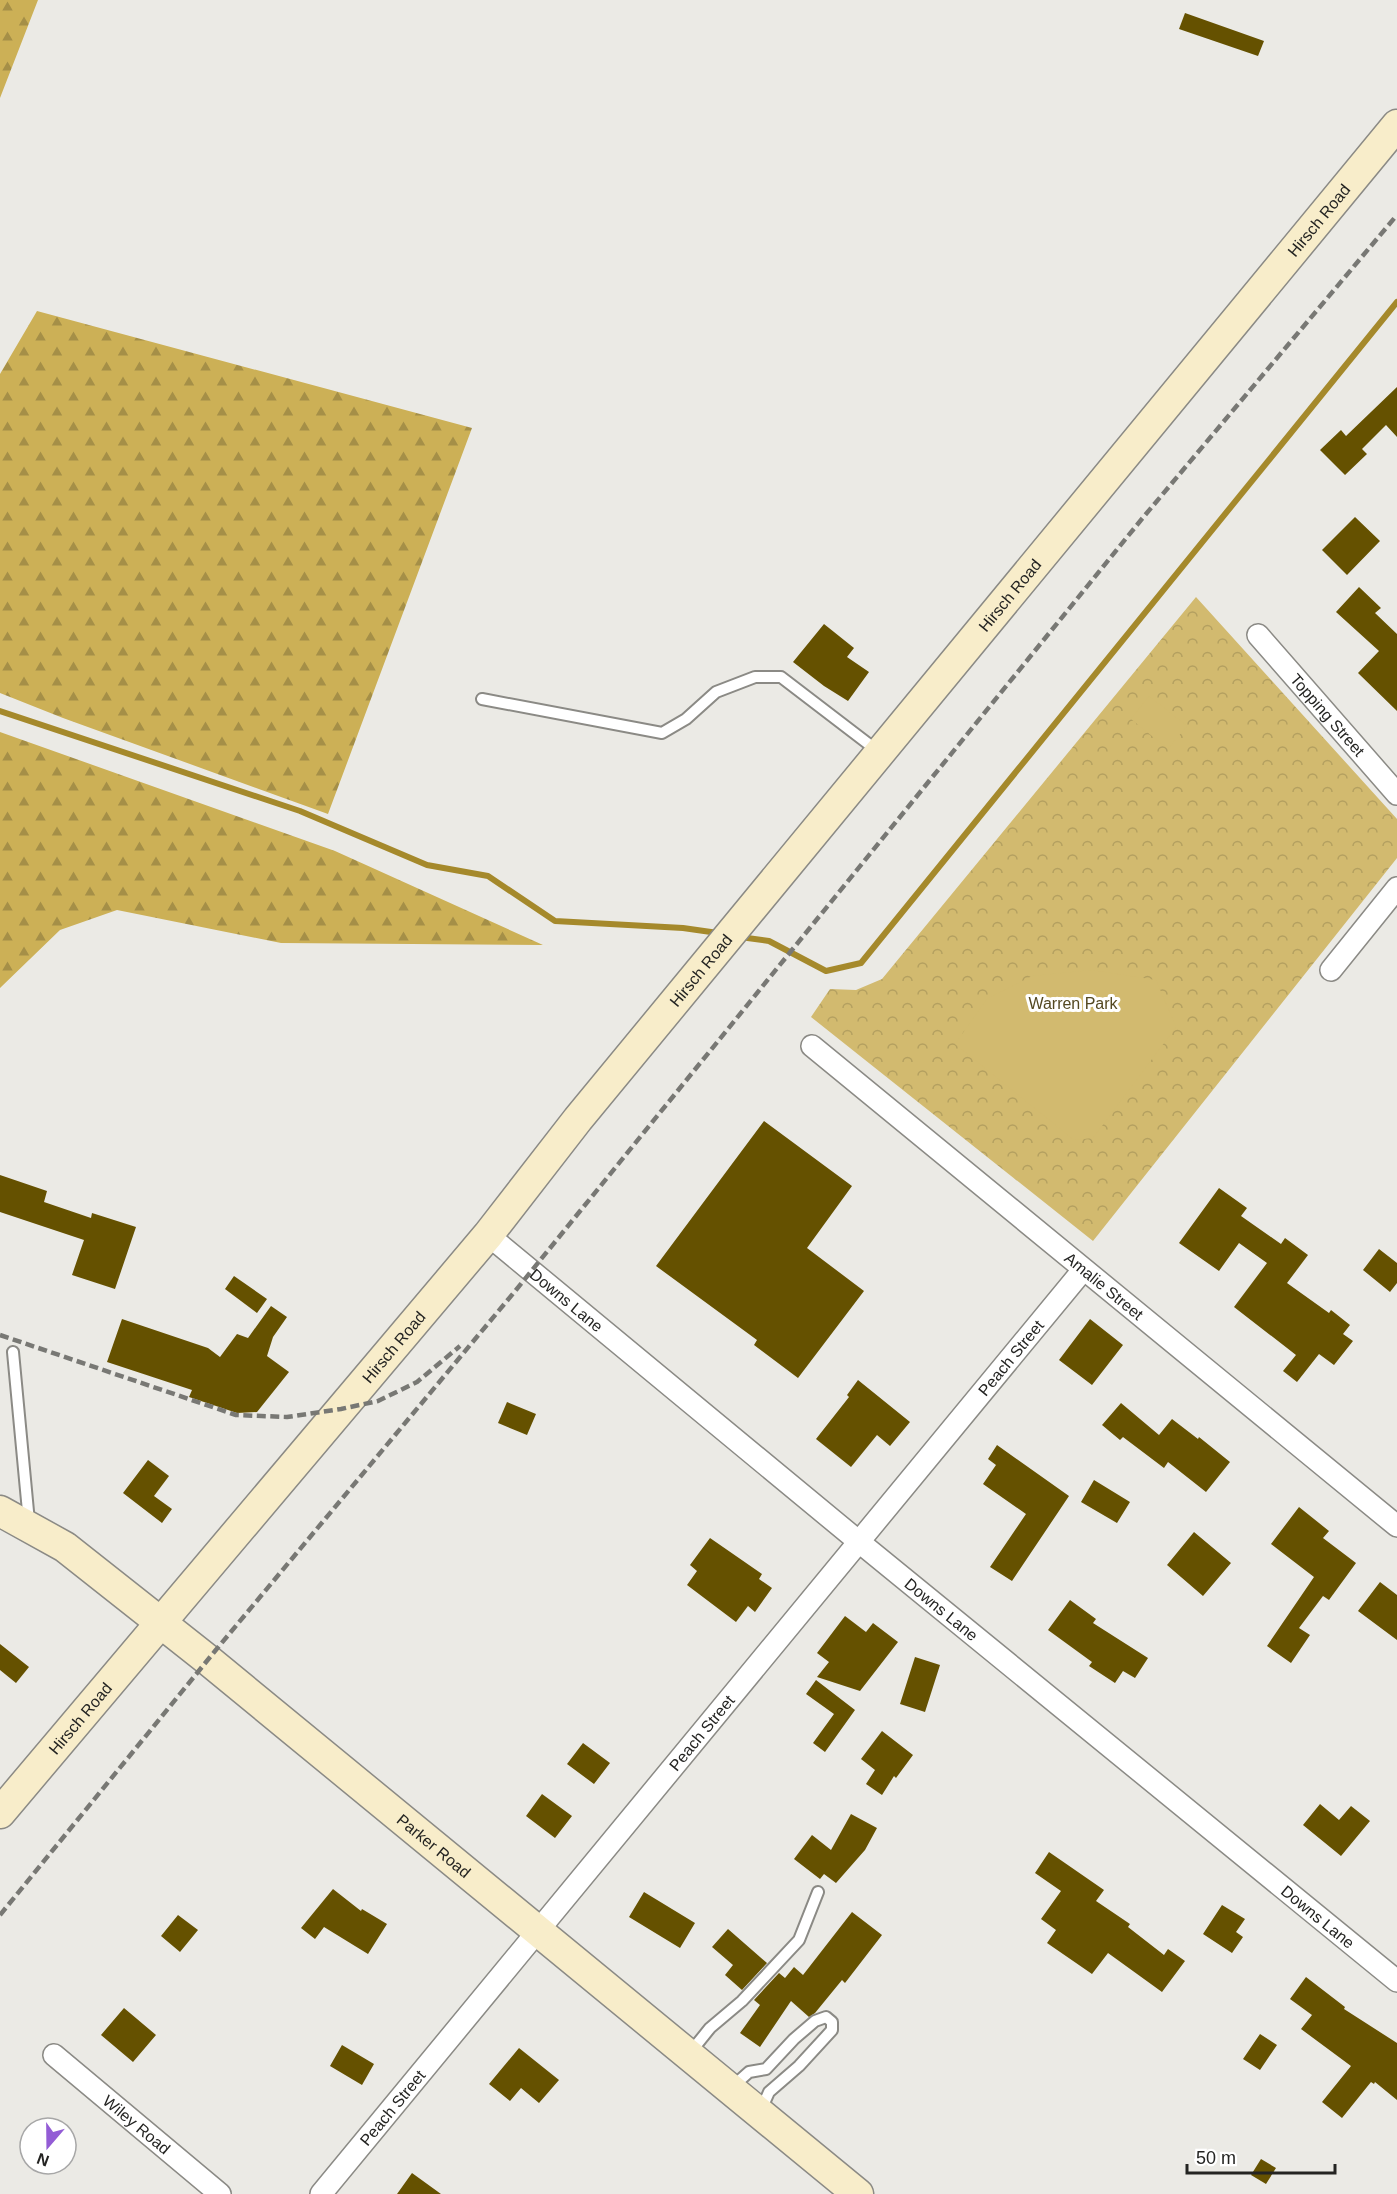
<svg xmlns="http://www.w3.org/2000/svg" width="1397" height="2194" font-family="Helvetica,sans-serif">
<defs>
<pattern id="forest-firs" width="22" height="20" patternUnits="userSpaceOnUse" patternTransform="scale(1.5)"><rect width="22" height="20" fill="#ccb056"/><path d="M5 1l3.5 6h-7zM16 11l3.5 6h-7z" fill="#a58f47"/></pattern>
<pattern id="park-crowns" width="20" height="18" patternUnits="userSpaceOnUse" patternTransform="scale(1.5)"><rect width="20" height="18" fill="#d2ba6f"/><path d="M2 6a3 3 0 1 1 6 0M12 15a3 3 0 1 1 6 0" fill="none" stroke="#b4a060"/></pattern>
</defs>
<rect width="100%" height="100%" fill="#ebeae5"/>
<path fill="url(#forest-firs)" d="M 0,0 L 38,0 L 0,98 Z
M 37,311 L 472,428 L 328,814 L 63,718 L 0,693 L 0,374 Z
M 0,732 L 335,851 L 543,945 L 281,943 L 117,910 L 60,930 L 0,988 Z"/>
<path fill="url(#park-crowns)" d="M 1196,597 L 1397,819 L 1397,858 L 1093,1241 L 811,1017 L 830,989 L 856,990 L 882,979 Z"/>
<path fill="#d2ba6f" d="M 1149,696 L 1187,726 L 1168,749 L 1131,719 Z
M 1092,970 L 1156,980 L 1176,1027 L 1093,1138 L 1074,1140 L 955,1044 L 987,999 L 1032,976 Z"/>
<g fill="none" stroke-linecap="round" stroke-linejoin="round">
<path stroke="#a5892b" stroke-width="6" d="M 0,711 L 300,811 L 427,865 L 488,876 L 555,921 L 683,928 L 718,933
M 740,937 L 769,941 L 826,971 L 861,963 L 1397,302"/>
</g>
<path fill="#655100" d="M 1185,13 L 1264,41 L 1258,56 L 1179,29 Z
M 1397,387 L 1397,437 L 1386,425 L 1362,449 L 1367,454 L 1345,475 L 1320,450 L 1341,430 L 1346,436 Z
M 1355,517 L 1380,541 L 1347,575 L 1322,550 Z
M 1359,587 L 1381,608 L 1375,613 L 1397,634 L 1397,711 L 1358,673 L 1379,651 L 1336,612 Z
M 824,624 L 854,648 L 847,657 L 869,672 L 848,701 L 824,686 L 793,662 Z
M 764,1121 L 852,1186 L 807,1248 L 864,1291 L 798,1378 L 754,1345 L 757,1340 L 656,1266 Z
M 0,1175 L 47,1191 L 44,1202 L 91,1218 L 92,1213 L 136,1227 L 115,1289 L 72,1275 L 84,1240 L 0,1212 Z
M 1219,1188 L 1247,1208 L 1241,1216 L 1281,1244 L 1285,1238 L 1308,1255 L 1287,1283 L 1329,1313 L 1331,1310 L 1350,1325 L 1343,1334 L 1353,1341 L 1334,1365 L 1319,1354 L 1297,1382 L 1283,1371 L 1296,1355 L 1234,1307 L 1267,1263 L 1239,1243 L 1219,1271 L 1179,1243 Z
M 1379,1249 L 1397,1263 L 1397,1283 L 1390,1292 L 1363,1270 Z
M 234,1276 L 267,1299 L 257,1313 L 225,1289 Z
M 271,1306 L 287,1317 L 273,1337 L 267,1356 L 289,1372 L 257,1412 L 237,1413 L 189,1397 L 192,1390 L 107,1362 L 122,1319 L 208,1348 L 220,1357 L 237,1334 L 248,1338 Z
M 1090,1319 L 1123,1345 L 1092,1385 L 1059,1360 Z
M 858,1380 L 910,1422 L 890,1446 L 877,1435 L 851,1467 L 816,1439 L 849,1397 L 847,1395 Z
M 507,1402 L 536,1414 L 527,1435 L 498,1423 Z
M 1121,1403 L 1159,1435 L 1172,1419 L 1198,1439 L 1199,1437 L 1230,1462 L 1206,1492 L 1168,1462 L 1164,1468 L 1123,1437 L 1120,1440 L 1102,1425 Z
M 997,1445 L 1069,1496 L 1012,1581 L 990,1567 L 1026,1514 L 983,1484 L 996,1465 L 988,1459 Z
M 148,1460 L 169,1476 L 154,1496 L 172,1509 L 162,1523 L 123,1493 Z
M 1094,1480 L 1130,1502 L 1117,1523 L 1081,1502 Z
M 1299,1507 L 1329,1531 L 1323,1538 L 1356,1563 L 1329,1600 L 1323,1596 L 1299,1628 L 1310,1635 L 1291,1663 L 1267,1646 L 1314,1577 L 1271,1544 Z
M 1194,1532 L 1231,1563 L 1203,1596 L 1167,1565 Z
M 710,1538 L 762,1574 L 759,1579 L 772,1588 L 755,1612 L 748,1606 L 736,1622 L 687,1585 L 697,1571 L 690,1565 Z
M 1380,1582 L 1397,1595 L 1397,1640 L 1358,1611 Z
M 1070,1600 L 1096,1619 L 1093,1623 L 1148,1658 L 1135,1678 L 1123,1671 L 1115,1683 L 1089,1666 L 1092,1662 L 1048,1630 Z
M 845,1616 L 866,1632 L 873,1623 L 898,1642 L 860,1691 L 817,1677 L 829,1662 L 817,1653 Z
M 0,1644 L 29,1667 L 16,1683 L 0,1670 Z
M 915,1657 L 940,1665 L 925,1712 L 900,1704 Z
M 816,1680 L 855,1710 L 825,1752 L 813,1743 L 834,1714 L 806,1694 Z
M 882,1731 L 913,1755 L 896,1778 L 894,1776 L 882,1795 L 866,1784 L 875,1770 L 861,1759 Z
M 583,1743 L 610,1763 L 594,1784 L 567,1764 Z
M 542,1794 L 572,1816 L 555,1838 L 526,1816 Z
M 1320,1804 L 1339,1820 L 1351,1806 L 1370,1821 L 1341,1856 L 1303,1825 Z
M 851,1814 L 877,1828 L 865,1850 L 836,1883 L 824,1874 L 820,1879 L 794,1859 L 812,1835 L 831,1850 Z
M 1049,1852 L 1104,1890 L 1096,1901 L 1130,1924 L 1128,1927 L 1164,1955 L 1168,1949 L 1185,1961 L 1162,1992 L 1108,1953 L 1092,1974 L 1047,1943 L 1056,1930 L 1041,1919 L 1061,1891 L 1035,1873 Z
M 333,1889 L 361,1911 L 362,1909 L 387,1924 L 368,1954 L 324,1927 L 315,1939 L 301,1928 Z
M 644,1892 L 695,1923 L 680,1948 L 629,1917 Z
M 1222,1905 L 1245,1919 L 1236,1932 L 1243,1937 L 1232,1953 L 1203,1934 Z
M 852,1912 L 882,1935 L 845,1983 L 842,1980 L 815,2013 L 809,2017 L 791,2001 L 760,2047 L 740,2033 L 760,2005 L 754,2000 L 779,1973 L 785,1978 L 794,1967 L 803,1975 Z
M 178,1915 L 198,1930 L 180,1952 L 161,1936 Z
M 728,1929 L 767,1963 L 742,1990 L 725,1975 L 733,1965 L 712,1947 Z
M 1306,1977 L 1345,2007 L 1344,2009 L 1397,2043 L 1397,2100 L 1375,2082 L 1374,2084 L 1371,2082 L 1342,2118 L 1322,2102 L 1351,2066 L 1301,2029 L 1312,2015 L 1290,1999 Z
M 124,2008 L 156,2035 L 133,2062 L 101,2035 Z
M 1260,2034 L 1277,2045 L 1260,2070 L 1243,2059 Z
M 342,2045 L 374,2064 L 362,2085 L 330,2066 Z
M 519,2048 L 559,2080 L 539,2103 L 521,2088 L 510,2101 L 489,2084 Z
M 1261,2159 L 1276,2168 L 1266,2184 L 1251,2175 Z
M 412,2173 L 441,2194 L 397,2194 Z"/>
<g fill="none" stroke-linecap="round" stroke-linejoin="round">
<defs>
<path id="lane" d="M 482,699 L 662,733 L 686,719 L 716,692 L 755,677 L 781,677 L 879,752
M 13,1352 L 29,1522
M 689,2054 L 710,2028 L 742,2001 L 799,1940 L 818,1892
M 731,2088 L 749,2072 L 766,2069 L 794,2039 L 815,2021 L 826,2017 L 832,2022 L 832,2030 L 799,2066 L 769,2092 L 761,2110"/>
<g id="street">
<path id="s1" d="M 1258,635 L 1397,794"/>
<path d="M 1331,970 L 1397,888"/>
<path id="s2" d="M 812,1046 L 1397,1526"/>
<path id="s3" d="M 488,1235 L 858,1541 L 1397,1981"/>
<path id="s4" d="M 54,2055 L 220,2194"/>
<path id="s5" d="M 321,2194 L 1083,1270"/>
</g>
<g id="secondary">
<path id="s6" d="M 0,1511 L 65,1547 L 208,1660 L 858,2194"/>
<path id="s7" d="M 0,1813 L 488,1235 L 578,1119 L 1397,125"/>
</g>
</defs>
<use href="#lane" stroke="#8b8a85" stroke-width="14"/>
<use href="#street" stroke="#8b8a85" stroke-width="24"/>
<use href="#secondary" stroke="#8b8a85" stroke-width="33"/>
<use href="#lane" stroke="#fff" stroke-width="10"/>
<use href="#street" stroke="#fff" stroke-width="21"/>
<use href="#secondary" stroke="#f8edca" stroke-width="30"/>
<path stroke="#787874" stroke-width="4.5" stroke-dasharray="9 4.5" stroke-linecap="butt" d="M 0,1335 L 236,1415 L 287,1417 L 341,1409 L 378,1401 L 417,1382 L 460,1346
M 0,1915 L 215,1651 L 516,1290 L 1141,520 L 1397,215"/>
</g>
<g text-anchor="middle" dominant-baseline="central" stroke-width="6" stroke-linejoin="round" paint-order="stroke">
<g font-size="16" fill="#242422" stroke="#fff">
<text stroke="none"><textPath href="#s7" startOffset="2068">Hirsch Road</textPath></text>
<text stroke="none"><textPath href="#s7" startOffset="1582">Hirsch Road</textPath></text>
<text stroke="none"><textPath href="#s1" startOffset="106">Topping Street</textPath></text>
<text stroke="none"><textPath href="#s7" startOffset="1096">Hirsch Road</textPath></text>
<text stroke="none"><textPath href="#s2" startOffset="378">Amalie Street</textPath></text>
<text stroke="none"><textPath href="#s3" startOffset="102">Downs Lane</textPath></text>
<text stroke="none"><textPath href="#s7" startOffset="610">Hirsch Road</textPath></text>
<text stroke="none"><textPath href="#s5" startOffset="1084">Peach Street</textPath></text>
<text stroke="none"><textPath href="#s3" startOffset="588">Downs Lane</textPath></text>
<text stroke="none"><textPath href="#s7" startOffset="124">Hirsch Road</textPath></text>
<text stroke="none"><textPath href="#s5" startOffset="598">Peach Street</textPath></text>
<text stroke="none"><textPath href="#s6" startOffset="549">Parker Road</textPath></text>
<text stroke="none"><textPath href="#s3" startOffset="1074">Downs Lane</textPath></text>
<text stroke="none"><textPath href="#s5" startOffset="112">Peach Street</textPath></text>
<text stroke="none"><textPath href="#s4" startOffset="108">Wiley Road</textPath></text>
</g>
<g font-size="16" fill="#544821" stroke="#fff">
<text x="1073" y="1003">Warren Park</text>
</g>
</g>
<g transform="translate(48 2146) rotate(200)"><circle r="28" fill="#ffffff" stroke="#a7a7a7" stroke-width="1.5"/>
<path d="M0-4.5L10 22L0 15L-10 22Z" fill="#935cd5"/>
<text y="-9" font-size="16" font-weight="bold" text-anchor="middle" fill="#242422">N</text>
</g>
<path d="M1187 2164v9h148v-9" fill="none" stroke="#242422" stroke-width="3"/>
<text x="1196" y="2164" font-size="18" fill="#242422" stroke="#ffffff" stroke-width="4.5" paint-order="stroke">50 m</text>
</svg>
